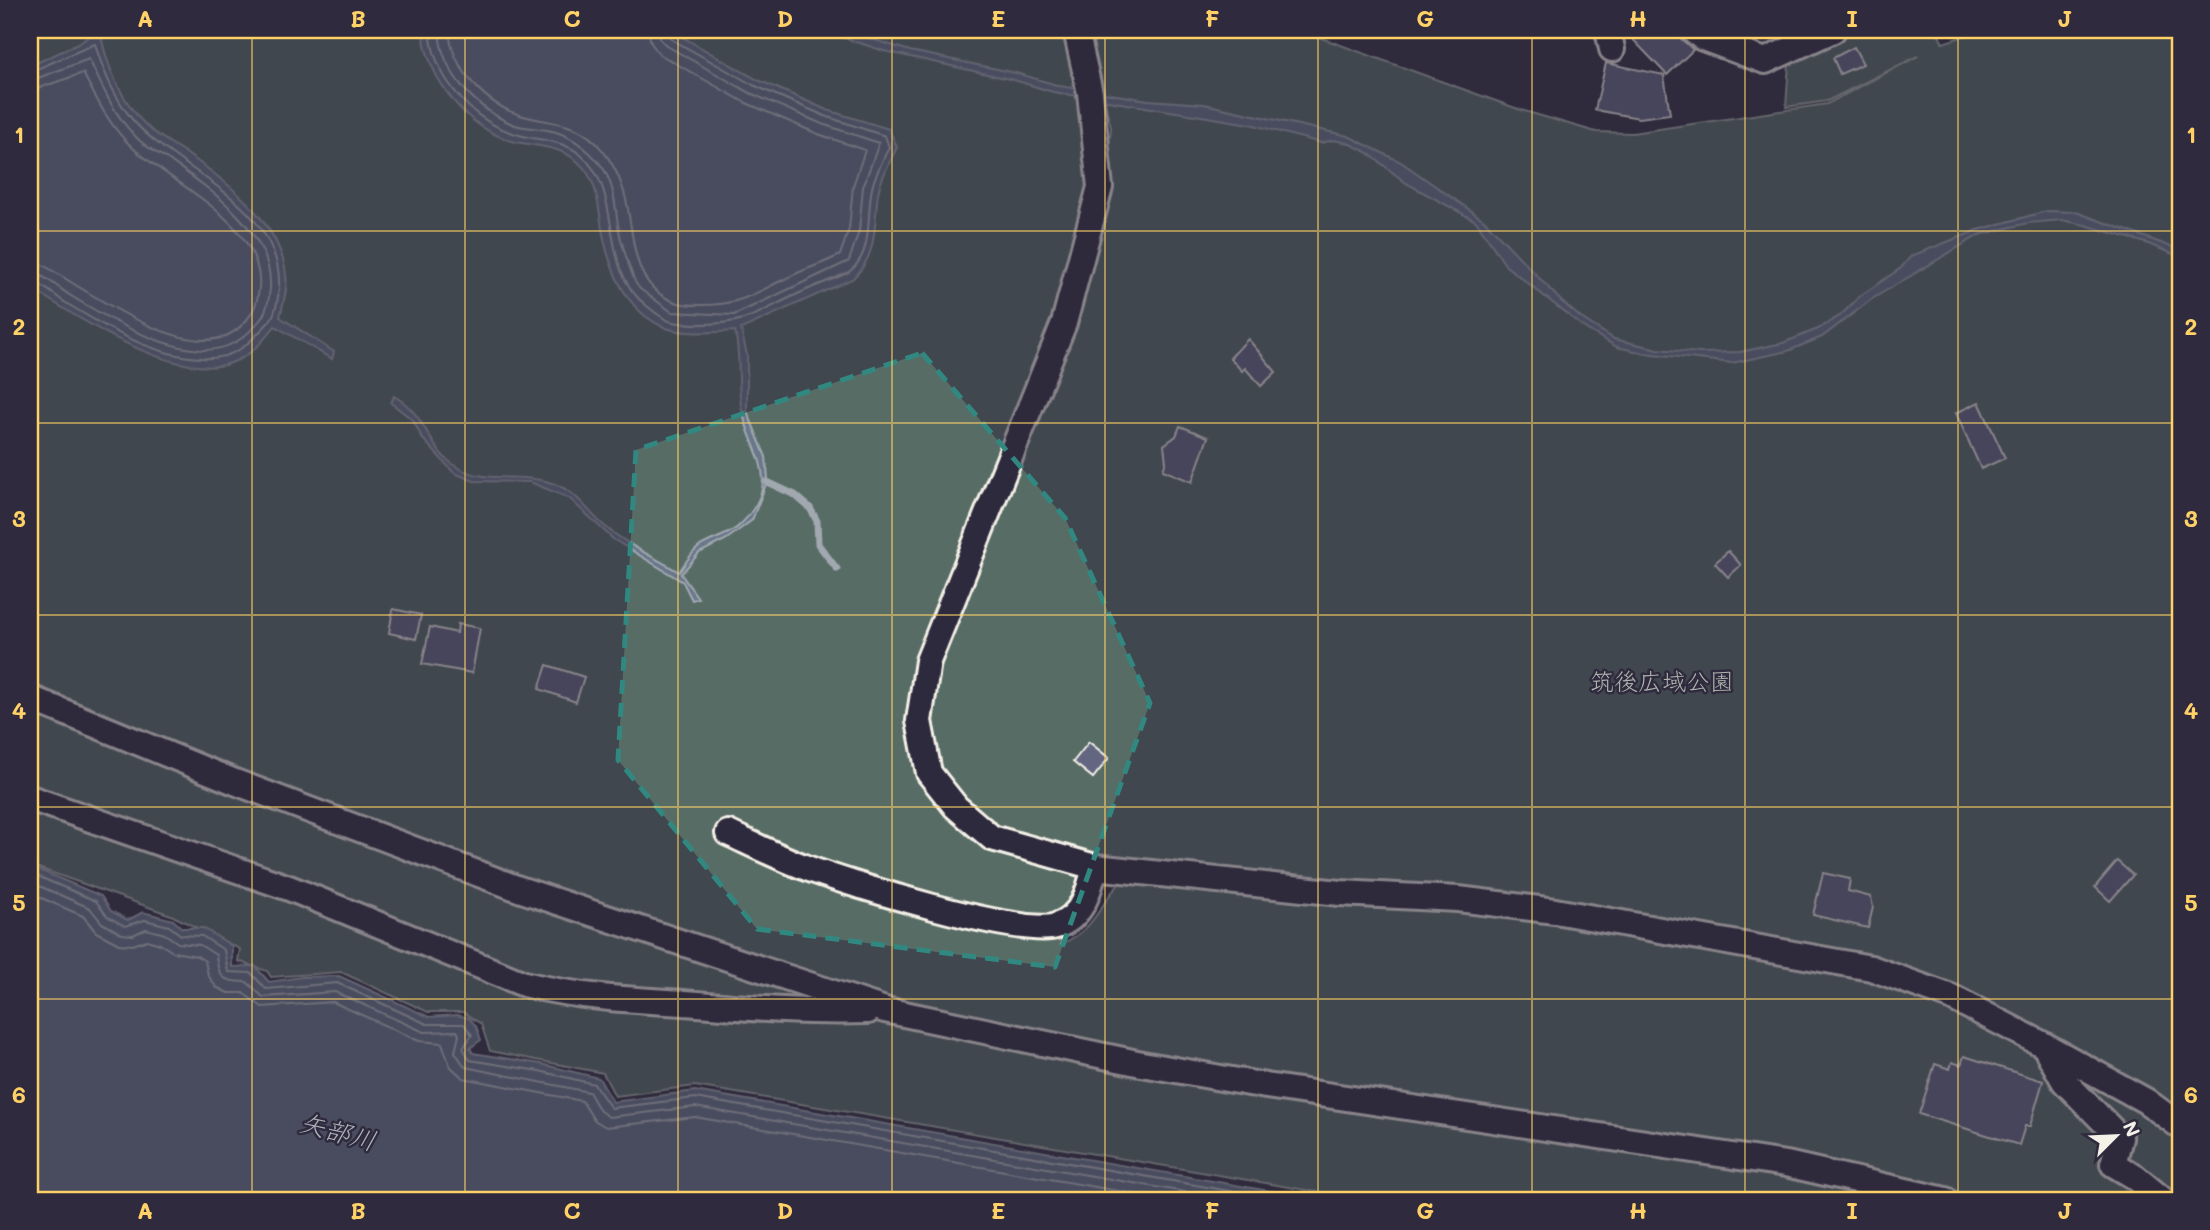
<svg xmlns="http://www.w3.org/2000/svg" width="2210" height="1230" font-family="Mali,'Klee One',sans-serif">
<rect width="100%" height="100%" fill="#2f2a3d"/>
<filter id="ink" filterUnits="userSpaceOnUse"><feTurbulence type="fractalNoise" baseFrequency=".0143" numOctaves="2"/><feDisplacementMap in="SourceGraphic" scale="14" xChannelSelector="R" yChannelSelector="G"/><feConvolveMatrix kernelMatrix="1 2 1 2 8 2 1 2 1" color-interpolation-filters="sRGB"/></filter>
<g filter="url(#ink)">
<path fill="#596c66" stroke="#a6aea7" stroke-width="2" d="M 30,30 L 1072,30 L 1095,182 L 1059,316 L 948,599 L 920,771 L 943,812 L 990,845 L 1082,873 L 1061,944 C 1100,928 1099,899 1126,878 C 1050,849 940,826 931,727 C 929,708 936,683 939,663 L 1105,202 L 1111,127 L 1094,62 L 1091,30 L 1299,30 L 1521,110 L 1596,132 L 1632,133 L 1827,104 L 1918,56 L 1827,101 L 1786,107 L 1789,63 L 1856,30 L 1936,30 L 1943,43 L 1982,30 L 2180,30 L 2180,1200 L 1365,1200 L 695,1086 L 615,1096 L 603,1073 L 490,1051 L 481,1024 L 463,1012 L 428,1012 L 341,972 L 271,977 L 267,971 L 238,961 L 240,949 L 171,915 L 30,865 Z"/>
<path fill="#69778b" stroke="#a1a8b0" stroke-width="2" d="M 97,30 L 100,30 C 106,66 122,104 150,129 C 162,139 178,147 190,156 C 229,183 281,224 286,275 C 288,289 283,303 280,317 L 334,352 L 332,359 L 275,326 C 262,342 251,356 231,363 C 176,383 74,316 30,287 L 30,66 L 80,43 Z
M 423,30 L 670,30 L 756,79 L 827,110 L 889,129 L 897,147 C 890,162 881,177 878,193 C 874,223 878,258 852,279 L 741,329 L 747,355 L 747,411 L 766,457 L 768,479 L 752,520 L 727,539 L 699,553 L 681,574 L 698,598 L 692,600 L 683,582 L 613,539 L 569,498 L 530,482 L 474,481 L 454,473 L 422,438 L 413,420 L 391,403 L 394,396 C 430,417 426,449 457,467 C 487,485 525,471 557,485 C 577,493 586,509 601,523 C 623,543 654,557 679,572 C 685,564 690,554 699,547 C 712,538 730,536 741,524 C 786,478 749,453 741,405 C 737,380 741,358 735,331 C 715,332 685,335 666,328 C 625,312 609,268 602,229 C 598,204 598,179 577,161 C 559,146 537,146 516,142 C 468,131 426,78 423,30 Z
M 820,30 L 842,30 L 910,51 L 1016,73 L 1060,86 L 1148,100 L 1204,104 L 1348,136 L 1401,162 L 1484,220 L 1561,301 L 1581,318 L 1614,339 L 1658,349 L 1700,353 L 1740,352 L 1783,343 L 1818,329 L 1841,315 L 1860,296 L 1901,268 L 1911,256 L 1978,230 L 2047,211 L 2076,212 L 2180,250 L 2180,257 L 2146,243 L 2085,225 L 2062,220 L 2028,223 L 1979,235 L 1872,299 L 1822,337 L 1788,351 L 1732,363 L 1644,353 L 1617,347 L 1586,329 L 1506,266 L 1476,221 L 1406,183 L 1367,152 L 1348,143 L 1334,140 L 1321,143 L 1250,124 L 1053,92 L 1014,80 L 884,51 Z
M 30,866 L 101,896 L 111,911 L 128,920 L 143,912 L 173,920 L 182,928 L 203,928 L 232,946 L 232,967 L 255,966 L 269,982 L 302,977 L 339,976 L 429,1017 L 457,1015 L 469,1018 L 476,1026 L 481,1040 L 470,1048 L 473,1053 L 541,1064 L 599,1078 L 613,1102 L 695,1091 L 1322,1200 L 50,1200 L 30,1191 Z"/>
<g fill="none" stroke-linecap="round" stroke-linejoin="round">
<path stroke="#bcc0c3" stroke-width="2" d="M 430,30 C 433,76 471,121 516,134 C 538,141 562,139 581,155 C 626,194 596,267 647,306 C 653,311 662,318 669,321 C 678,324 691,324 701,324 C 751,324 757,312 800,293 C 816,285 833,280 849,272 C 874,253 866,216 872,188 C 875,174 883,161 889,147 L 885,136 L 825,116 L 753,85 L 671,39 L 668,30
M 439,30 C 441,73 477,110 515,125 C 525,128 537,128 547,130 C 568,133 587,148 600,164 C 614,181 615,205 618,225 C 621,245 628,263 635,282 L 640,289 L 672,312 L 734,315 L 849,261 L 859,231 L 863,187 L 879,143 L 822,124 L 750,93 L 667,46 L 660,39 L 659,30
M 449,30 C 451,67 485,104 520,115 C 546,123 574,121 595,142 C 609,156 618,172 624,192 C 636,231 627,284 675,302 C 682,305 694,305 702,305 C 742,305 756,292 791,276 C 807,268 825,263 840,255 L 849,229 L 853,186 L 865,150 L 818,134 L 744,102 L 659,54 L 651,43 L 648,30
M 30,72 L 95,44 C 103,71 114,97 132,119 C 175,171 284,203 279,289 C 278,299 275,316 268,323 C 248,345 234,360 202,358 C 155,357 105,327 66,303 C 55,296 42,283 30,282
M 30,81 L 89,59 C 103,88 114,116 139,140 C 147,148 159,154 169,160 C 210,189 274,232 270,289 C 269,299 267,311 261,319 C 245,339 229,350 203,350 C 158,348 109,319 71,296 C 58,288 45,274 30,273
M 30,91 L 83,73 C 97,100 110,127 133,148 C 174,186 276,228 257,300 C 253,315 242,328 228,335 C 179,359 85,289 43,265 L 30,262
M 30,873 L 96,901 L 107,916 L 125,926 L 145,920 L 169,926 L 181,935 L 202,936 L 224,950 L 228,972 L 251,973 L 266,989 L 337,983 L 427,1024 L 464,1024 L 472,1035 L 463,1048 L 470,1060 L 539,1071 L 594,1084 L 611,1108 L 695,1098 L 1282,1200
M 30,882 L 90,908 L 102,923 L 122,934 L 133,935 L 146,929 L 165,934 L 178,943 L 200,945 L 216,955 C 218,979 224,982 247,982 L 263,997 L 335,992 L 424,1032 L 457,1031 L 459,1035 L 455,1052 L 465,1067 L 589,1092 L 600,1111 L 609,1117 L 695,1107 L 1231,1200
M 30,893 L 83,916 L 96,932 L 119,944 L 133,945 L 147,940 L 160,944 L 173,952 L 197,956 L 205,961 L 208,975 L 216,987 L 228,993 L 243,993 L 262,1007 L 333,1002 L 419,1041 L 442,1043 L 450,1066 L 463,1078 L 582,1101 L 594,1120 L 606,1127 L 695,1117 L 1170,1200"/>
<path stroke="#a1a8b0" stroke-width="7" d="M 767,482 L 795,495 L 810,508 L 817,521 L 818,544 L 837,569"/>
</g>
<path fill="#626680" stroke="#f4f1e8" stroke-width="2" d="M 1624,30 L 1674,30 L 1693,50 L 1667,75 Z
M 1854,47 L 1863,64 L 1840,74 L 1833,58 Z
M 1606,63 L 1664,75 L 1670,114 L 1639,118 L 1595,110 Z
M 1248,339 L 1276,372 L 1261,386 L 1245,368 L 1242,371 L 1230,358 Z
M 1979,402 L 2005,458 L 1981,469 L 1956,413 Z
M 1180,426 L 1208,437 L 1192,482 L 1163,470 L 1166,462 L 1164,445 L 1176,436 Z
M 1728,551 L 1741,565 L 1728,577 L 1715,563 Z
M 393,609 L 421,615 L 416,639 L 389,633 Z
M 458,624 L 480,628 L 472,673 L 422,664 L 430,627 L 457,633 Z
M 547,665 L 584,677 L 576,702 L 539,689 Z
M 1089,742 L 1109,758 L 1093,778 L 1073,762 Z
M 2117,861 L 2133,875 L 2110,901 L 2095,887 Z
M 1823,873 L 1850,879 L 1848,891 L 1871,897 L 1873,907 L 1868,928 L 1813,915 Z
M 1964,1056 L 2043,1081 L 2030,1126 L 2025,1126 L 2019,1145 L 1919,1114 L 1935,1064 L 1950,1069 L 1952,1062 L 1961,1065 Z"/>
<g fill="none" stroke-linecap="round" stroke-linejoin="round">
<defs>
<path id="minor" d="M 1076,30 L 1090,93 L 1100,187 L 1064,323 L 928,661 L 919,721 L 929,773 L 956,807 L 992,838 L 1095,867 L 1340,893 L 1458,899 L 1555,911 L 1871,968 L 1951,997 L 2044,1045 L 2146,1101 L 2180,1126
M 1608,30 L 1612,49
M 1692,30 L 1703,38 L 1765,61 L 1833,30
M 30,698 L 235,782 L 519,889 L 885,1010 L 1142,1064 L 1266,1086 L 1786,1164 L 1945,1200
M 30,798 L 289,888 L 524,984 C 576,997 630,1000 684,1003 C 746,1008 806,1013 868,1011
M 728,833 C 754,845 780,858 807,868 C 846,883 1023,938 1056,926 C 1083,917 1089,891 1095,867
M 2044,1045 L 2064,1081 L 2120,1138 L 2113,1164 L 2135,1177 L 2163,1200"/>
</defs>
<use href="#minor" stroke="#f4f1e8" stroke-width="30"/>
<use href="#minor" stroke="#2f2a3d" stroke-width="24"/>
</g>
</g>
<path d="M0 0H2210V1230H0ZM 922,353 L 1065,518 L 1150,703 L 1055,967 L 757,929 L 618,760 L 636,450 Z" fill="#2f2a3d" fill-opacity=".55" fill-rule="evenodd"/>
<path fill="none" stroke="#318880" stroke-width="5" stroke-dasharray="14 9" stroke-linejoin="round" d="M 922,353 L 1065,518 L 1150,703 L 1055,967 L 757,929 L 618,760 L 636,450 Z"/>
<path fill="none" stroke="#ffd166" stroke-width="2" stroke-opacity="0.55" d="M 252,30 L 252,1200M 465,30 L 465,1200M 678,30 L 678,1200M 892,30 L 892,1200M 1105,30 L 1105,1200M 1318,30 L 1318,1200M 1532,30 L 1532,1200M 1745,30 L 1745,1200M 1958,30 L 1958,1200M 30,231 L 2180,231M 30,423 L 2180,423M 30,615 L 2180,615M 30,807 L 2180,807M 30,999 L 2180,999"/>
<g text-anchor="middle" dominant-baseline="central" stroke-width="5" stroke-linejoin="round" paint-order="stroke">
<g font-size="24" fill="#aeb5ae" stroke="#2f2a3d">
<text x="1662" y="680">筑後広域公園</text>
</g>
<g font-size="26" font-style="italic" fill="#aeb4ba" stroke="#2f2a3d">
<text transform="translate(338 1131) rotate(15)">矢部川</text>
</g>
</g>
<rect width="2210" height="1230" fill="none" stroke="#2f2a3d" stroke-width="77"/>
<g transform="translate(2116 1136) rotate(66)" stroke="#2f2a3d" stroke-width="5" paint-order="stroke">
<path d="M0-5L12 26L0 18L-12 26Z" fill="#f4f1e8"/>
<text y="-10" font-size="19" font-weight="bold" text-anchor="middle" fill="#f4f1e8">N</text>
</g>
<rect x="38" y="38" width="2134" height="1154" fill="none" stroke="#ffd166" stroke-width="2.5"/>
<g font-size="23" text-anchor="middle" font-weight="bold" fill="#ffd166">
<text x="145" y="27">A</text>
<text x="358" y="27">B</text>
<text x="572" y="27">C</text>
<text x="785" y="27">D</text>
<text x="998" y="27">E</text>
<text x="1212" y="27">F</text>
<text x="1425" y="27">G</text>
<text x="1638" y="27">H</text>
<text x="1852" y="27">I</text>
<text x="2065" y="27">J</text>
<text x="19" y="143">1</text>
<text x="2191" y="143">1</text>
<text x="19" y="335">2</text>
<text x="2191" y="335">2</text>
<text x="19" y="527">3</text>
<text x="2191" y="527">3</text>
<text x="19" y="719">4</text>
<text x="2191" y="719">4</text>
<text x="19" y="911">5</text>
<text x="2191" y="911">5</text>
<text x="19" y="1103">6</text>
<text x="2191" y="1103">6</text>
<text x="145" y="1219">A</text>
<text x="358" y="1219">B</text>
<text x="572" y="1219">C</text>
<text x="785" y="1219">D</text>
<text x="998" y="1219">E</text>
<text x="1212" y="1219">F</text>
<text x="1425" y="1219">G</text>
<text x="1638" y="1219">H</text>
<text x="1852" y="1219">I</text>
<text x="2065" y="1219">J</text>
</g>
</svg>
